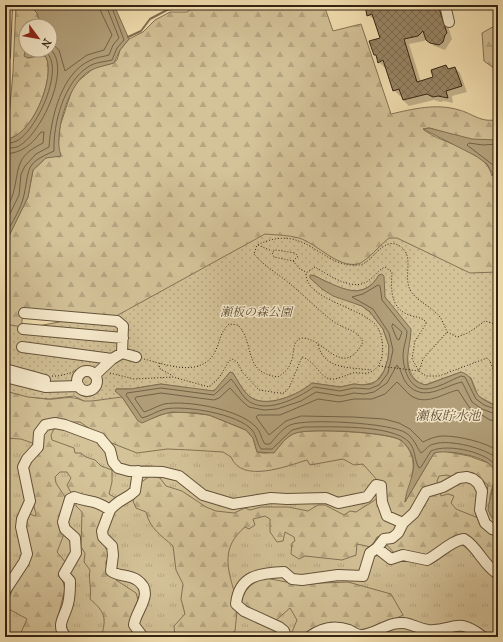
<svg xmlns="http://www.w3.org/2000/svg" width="503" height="642" font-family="'IM FELL French Canon','Noto Serif JP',serif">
<defs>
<pattern id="grass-tufts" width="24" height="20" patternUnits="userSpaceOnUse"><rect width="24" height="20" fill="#d4c298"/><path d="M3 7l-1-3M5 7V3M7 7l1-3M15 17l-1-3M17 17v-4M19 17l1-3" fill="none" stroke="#b6a682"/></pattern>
<pattern id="forest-firs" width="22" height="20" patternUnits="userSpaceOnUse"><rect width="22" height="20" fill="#d4c298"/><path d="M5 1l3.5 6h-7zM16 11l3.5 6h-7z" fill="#b6a682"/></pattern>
<pattern id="park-dots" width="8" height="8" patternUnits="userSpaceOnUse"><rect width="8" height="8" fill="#d4c298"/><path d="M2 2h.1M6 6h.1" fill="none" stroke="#b6a682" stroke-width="1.8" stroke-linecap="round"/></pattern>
<pattern id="building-cross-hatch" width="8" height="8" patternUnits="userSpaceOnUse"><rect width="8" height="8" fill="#988666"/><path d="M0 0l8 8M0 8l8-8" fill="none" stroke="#7d6d53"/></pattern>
</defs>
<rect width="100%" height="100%" fill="#f5e2b3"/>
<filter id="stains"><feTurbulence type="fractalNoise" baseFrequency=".005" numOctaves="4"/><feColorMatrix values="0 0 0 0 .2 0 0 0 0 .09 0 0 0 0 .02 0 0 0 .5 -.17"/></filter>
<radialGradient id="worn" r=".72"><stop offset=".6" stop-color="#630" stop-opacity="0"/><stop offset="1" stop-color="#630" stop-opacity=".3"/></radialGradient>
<path fill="url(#grass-tufts)" stroke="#847255" d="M 5,391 L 153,418 L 196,413 L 209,415 L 246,430 L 353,432 L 382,434 L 410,494 L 432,456 L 487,462 L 496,520 L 498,519 L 498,637 L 5,637 Z"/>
<path fill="url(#forest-firs)" stroke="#847255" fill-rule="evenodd" d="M 16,5 L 29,5 L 37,13 L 41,26 L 26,26 L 26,48 L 24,49 L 28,58 L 40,55 L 46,57 C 56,78 31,138 7,139 L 13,72 Z
M 197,5 L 324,5 L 333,31 L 361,24 L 391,114 C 413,109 436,103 459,110 C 472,113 482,124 498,119 L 498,140 C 476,145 450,133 429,128 L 423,129 C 443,146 485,147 492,176 L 498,162 L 498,407 L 393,308 L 313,275 L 362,306 L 122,397 L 135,416 L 153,418 L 166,413 L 182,412 L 209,415 L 246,430 L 253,438 L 257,452 C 280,458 279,439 295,433 C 309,428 387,432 400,440 C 405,443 409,449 411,454 C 417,469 409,488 405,502 L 434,453 L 443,451 L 469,456 L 491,464 L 494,470 L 495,477 L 490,496 L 490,515 L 494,519 L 498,519 L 498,578 L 467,543 L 455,547 L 440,557 L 428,561 L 398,557 L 385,543 L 383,536 L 377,537 L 371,547 L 357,544 L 356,555 L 342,560 L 305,556 L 299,559 L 291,554 L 292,543 L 295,541 L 294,537 L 285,532 L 283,541 L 277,542 L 270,532 L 270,519 L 265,516 L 253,519 L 255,525 L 249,529 L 245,527 C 221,547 227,568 235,594 L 249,583 L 266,578 L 296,584 L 348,582 L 391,594 L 403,615 L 378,627 L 362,633 L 331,622 L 304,637 L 290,637 L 297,620 L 290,608 L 275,621 L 237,611 L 235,631 L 225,637 L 175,637 L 174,626 L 185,614 L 181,599 L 183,584 L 176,570 L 173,546 C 161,535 150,529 146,512 L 136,508 L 133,501 L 140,483 L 150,476 L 160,478 L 166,486 L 182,491 L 206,507 L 216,511 L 234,513 L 245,508 L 250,510 L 261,507 L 288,507 L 308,511 L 318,505 L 325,505 L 344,515 L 350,511 L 356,512 C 364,506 373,503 379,496 L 378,481 L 363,464 L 354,465 L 343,459 L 310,465 L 307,460 C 287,466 242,484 231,457 L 223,452 L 191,450 L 167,449 L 137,453 L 109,442 L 80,422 L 70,422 L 54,429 L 51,435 L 52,440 L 74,448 L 75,453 L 81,453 L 86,457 L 95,460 L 101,466 L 112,470 L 112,482 L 109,494 L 116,498 L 104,541 L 106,549 L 109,549 L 110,559 L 106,561 L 106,565 L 117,576 L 116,580 L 136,593 L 139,603 C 134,613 128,628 137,637 L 101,637 C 107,618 105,612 90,599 C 92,588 88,580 90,570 L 84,562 L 85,553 L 81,547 L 82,512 L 76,506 L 75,495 L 70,491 L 67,485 L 71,478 L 67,472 L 60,472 L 55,477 L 56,483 L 65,497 L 64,507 L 59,516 L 64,534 L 57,552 L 66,563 L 62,578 L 65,589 L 56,625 L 63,637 L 19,637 L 27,619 L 7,608 C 8,596 19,572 29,565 C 31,548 17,527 30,514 L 35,516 L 36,514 L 26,475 L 35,444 L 21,439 L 5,438 L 5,391 C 19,394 32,398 46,399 C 61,400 69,394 84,401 L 127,327 L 23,309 L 19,360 L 5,360 L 5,244 L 28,197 L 33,170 L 46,158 L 52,156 L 60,157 L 58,148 L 60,126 L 72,90 L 77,82 L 94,68 L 110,64 L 117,60 L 120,50 L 129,39 L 143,32 L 155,20 L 170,12 L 187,12 ZM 472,472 L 488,485 L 483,520 L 456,509 L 451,503 L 454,496 L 448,494 L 441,496 L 437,481 L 439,476 L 447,475 L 461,480 Z
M 498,24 L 498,71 L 484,61 L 482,33 Z"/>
<path fill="url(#park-dots)" stroke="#847255" d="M 265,234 C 276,235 288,235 299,238 C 318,244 337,268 358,264 C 366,262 381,244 389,238 L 397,238 L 470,273 L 498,272 L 498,407 L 478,396 L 471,378 L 461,372 L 425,385 C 409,381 406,362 408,347 C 408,342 412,337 410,332 C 406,318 391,311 385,298 C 382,290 385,285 379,275 C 362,304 336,286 313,275 L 311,278 L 322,289 L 362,306 L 370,312 L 383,329 L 389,346 L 388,359 L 384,371 L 376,382 L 363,385 L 354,384 L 340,387 L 312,383 C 300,394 265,410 249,396 C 242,390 238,381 233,373 L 230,372 C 224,380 219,391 209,392 L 161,384 L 131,389 L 116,389 L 122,397 L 92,401 L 84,401 L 74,396 L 49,399 L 28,397 L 5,391 L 5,324 L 28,328 L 74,319 L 116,322 L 118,315 Z"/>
<path fill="#b3a17c" stroke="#806f52" d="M 29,5 L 114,5 L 129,39 L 120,50 L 114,63 C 104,66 94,67 85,74 C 68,88 53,134 61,156 L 46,158 L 33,170 L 28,197 L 5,244 L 6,139 C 31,138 56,78 46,57 L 43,55 L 28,58 L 24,56 L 26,48 L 26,50 L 50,50 L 50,26 L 41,26 L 37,13 Z
M 429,128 L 472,139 L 498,140 L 498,162 L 494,176 L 487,164 L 476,156 L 423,129 Z
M 382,274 L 384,276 L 385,297 L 411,329 C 411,347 397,379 426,385 L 461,372 C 475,376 471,387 479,396 C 484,401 492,404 498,407 L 498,519 L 492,518 L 488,510 C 489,498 497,482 494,470 C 490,456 445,449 434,453 L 405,502 C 406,487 418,471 412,455 C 410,450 406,444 401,440 C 388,432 311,428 296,433 C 286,436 280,446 274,453 L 257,452 L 253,438 L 246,430 L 209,415 L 196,413 L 172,412 L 160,415 L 142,423 L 138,421 L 122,397 L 115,391 L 116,389 L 131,389 L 161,384 L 214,391 L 230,372 L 233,373 C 238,381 242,390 249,396 C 265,410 300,394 312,383 L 340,387 L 354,384 L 363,385 L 372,384 L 380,378 L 384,371 L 388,359 L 389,346 L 383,329 L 370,312 L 362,306 L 333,296 L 322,289 L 310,278 L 310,275 C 315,275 320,279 325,281 C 346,290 364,300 379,275 Z"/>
<path fill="#0003" d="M 366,5 L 438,5 L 443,10 L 452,39 L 445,50 L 434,46 L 427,38 L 424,41 L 409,44 L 421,82 L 434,78 L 446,66 L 449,69 L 455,68 L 460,73 L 467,92 L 452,96 L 453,103 L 444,101 L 440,102 L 434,100 L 409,106 L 403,100 L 402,95 L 400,96 L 394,90 L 386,67 L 385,68 L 379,62 L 375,54 L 381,38 L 375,20 L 368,15 Z"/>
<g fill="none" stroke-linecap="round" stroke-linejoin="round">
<path stroke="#736247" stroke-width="1" d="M 50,42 L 59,50 L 65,71 L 87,55 L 104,50 L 112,35 L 101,12 L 100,5
M 5,143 C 8,143 12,143 14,142 C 35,136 68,64 44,51 L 31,53 L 29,50
M 498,144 L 483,145 L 469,143 L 467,145 L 493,165 L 498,165
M 5,148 C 9,148 14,148 17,147 C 40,137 73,67 50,49
M 5,154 C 22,153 31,145 41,132 L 44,132 L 43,143 C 14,157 20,168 13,194 C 11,200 8,206 5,211
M 5,224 L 19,195 L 21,174 L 25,166 L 36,154 L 49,147 C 51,118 61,73 91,60 C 96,57 103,57 109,55 L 113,45 L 119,38 L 106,5
M 5,235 C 12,223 21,209 24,195 C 30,166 25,164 54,151 C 53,124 64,82 88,67 C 95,62 104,62 112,60 L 117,48 L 124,40 L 111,5
M 393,324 L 402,332 L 399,340 L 397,339 L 392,327 Z
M 498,410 L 484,405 L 476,399 L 465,377 L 461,376 C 451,380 437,389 425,389 C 409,389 403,368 403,355 C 403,347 407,339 407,331 L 382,300 L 380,286 L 378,285 L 363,294 L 352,297 L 373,309 L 389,333 L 393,350 L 388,373 L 379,385 L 369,389 L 354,388 L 340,391 L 314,387 C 298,398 264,416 246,399 C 240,393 237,385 231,379 L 214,395 L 161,388 L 127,393 L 126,395 L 142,418 C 150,416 157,411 165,409 C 184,405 239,414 252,430 C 257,436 257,444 261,449 L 272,449 L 292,430 L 304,427 C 329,427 392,424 409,442 C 416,450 414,460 419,468 L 421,467 L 431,451 C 447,443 491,452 498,469
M 498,415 L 482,409 L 472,402 L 462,382 C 443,386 424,403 407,384 C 402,379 402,370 397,365 L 387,383 L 374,392 L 364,394 L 354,393 L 341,396 L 316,392 L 301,401 L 277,409 L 264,410 L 249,407 L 243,402 L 230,388 L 219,398 L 214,400 L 161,393 L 136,397 L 135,399 L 144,412 C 151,410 157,406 164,404 C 187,400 238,409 255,426 C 261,431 261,439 265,444 L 270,444 C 276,437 282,429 290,425 C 306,418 392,423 406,433 C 414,438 416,446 421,453 C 426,450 428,445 434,444 C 449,439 486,448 498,459
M 498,421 L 490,420 L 469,407 L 458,390 C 443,393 426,407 410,395 C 405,391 401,385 397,382 L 385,394 L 372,399 L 354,399 L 339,402 L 318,399 L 280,415 L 258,415 L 256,417 L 269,435 L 286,421 L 301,416 L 353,417 L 384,419 L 399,423 L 410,429 L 423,442 C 429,439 436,436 444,436 C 458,436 486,442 498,451"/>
<path stroke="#806f52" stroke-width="2" d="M 128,37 L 141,31 L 150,19 L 167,10 L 192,5"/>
</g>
<path fill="url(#building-cross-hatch)" stroke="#332312" d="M 365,5 L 438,5 L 447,33 L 445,35 L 443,42 L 439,45 L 430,43 L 426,40 L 423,31 L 418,36 L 404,39 L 417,82 L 433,77 L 431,70 L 446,65 L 448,69 L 455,67 L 462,86 L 446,91 L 448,98 L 438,96 L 433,97 L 427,94 L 403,100 L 399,89 L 393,91 L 383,60 L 378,63 L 376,55 L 374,55 L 369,41 L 380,38 L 372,14 L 367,16 Z"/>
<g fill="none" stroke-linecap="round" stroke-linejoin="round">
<defs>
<path id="minor" d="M 445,5 L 449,22
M 5,56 L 7,5
M 24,313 L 117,321 L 123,326 L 122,353
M 23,329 L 123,338
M 22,347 L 112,359
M 5,369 L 45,380
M77 381a10 10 0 1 1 20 0a10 10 0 1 1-20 0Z
M 95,375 L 112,359 L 122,353 L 136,357
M 5,377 L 45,387 L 79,386
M 110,510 L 102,531 L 103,537 L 112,546 L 113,555 L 111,571 C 119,577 128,574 137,580 C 156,593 135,611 134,625 L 143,637
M 498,531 L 492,529 L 485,523 L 480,510 L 482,491 L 478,483 L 473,479 L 467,477 L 459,478 L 443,487 L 426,492 L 414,513 L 403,523 L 398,533 L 392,538 L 384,539 L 377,548 L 391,559 L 403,555 L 427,560 C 439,554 452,540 464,539 C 478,547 483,565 498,574
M 5,591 L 24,562 L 27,554 L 21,527 L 22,519 L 30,501 L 23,467 L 27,459 L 38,447 L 39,433 L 45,425 L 55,423 L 65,425 L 100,438 L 110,450 L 113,462 L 118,468 L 129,471 L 163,472 L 179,476 L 203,495 L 233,504 L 271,498 L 287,499 L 326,498 L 338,503 L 367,497 L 376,485 L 381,486 L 382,502 L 387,516 L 403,523
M 66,637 C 55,625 65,617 68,604 C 70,597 70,589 70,581 L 64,574 L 76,553 L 75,538 L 65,529 L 63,522 L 70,499 L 74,497 C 90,503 94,499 110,510 C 120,498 126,500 135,491 L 138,471
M 286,637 L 284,631 L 279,627 L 244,611 L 236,604 C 239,575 260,573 284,572 L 292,579 L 302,580 L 338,575 L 363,576 L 370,553 L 377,548
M 309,637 C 322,627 335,625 349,630 C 353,632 357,635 361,635 C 372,635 382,627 393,624 C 409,620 414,628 428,630 C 454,632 455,615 483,637"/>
</defs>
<use href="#minor" stroke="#64533a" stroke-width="12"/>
<path stroke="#332312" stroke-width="1" stroke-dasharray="1 2" stroke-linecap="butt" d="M 258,245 L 272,251
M 293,261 L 298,256 L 295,253 L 276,250 L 272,252 L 274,257 L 293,261 L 300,269 L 306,272
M 318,345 C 325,370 349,367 371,370
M 144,359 C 167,365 201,378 215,352 C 220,342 220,332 229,324 L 238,325 C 256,345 242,372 278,377 C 284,373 289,369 291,362 C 295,353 291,343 301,338 C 325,337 342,381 363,342 C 356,329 346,330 334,322 C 317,309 302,293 285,280 C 274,271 263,265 254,254 L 257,245 C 307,221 320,269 359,265 C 372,264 382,237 398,245 C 415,254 404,272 409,287 C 412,298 427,304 435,312 C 442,317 444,325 447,332 L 457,337 L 468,333 L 485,321 L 498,325
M 160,363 L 159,368 L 173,376
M 379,366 L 419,371 L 423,359 L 447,332
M 110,373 L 134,379 L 173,377 L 209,387 L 219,378 L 229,361 L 233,359 L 238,363 L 242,372 L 259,390 L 279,393 L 284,393 L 289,388 L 302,357 C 314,360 321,378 330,379 C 338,380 345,375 353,373 C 358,372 363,374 368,373 C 386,368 385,342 378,328 C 365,307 305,301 306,273 L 315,267 C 329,275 352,292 368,281 C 374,277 378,270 385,267 L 392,272 C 391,289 390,308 409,315 C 415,317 421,317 426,322 L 426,324 L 415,341 L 412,359 L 419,371 L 426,376 L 439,376 L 487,358 L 490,361 L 498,382
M 52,376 C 66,377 77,368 90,368"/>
<use href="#minor" stroke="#f8ecce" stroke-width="10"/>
</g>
<g text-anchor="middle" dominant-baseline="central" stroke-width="3" stroke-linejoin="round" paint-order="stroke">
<g font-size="12" font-style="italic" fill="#5b4b34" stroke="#f8ecce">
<text x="256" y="312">瀬板の森公園</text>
</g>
<g font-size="13" font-style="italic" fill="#604f37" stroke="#f8ecce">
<text x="448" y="415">瀬板貯水池</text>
</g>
</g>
<rect width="503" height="642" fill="none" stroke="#f5e2b3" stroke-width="20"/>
<rect x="6" y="6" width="491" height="630" fill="none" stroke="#332312" stroke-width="2"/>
<rect x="10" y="10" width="483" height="622" fill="none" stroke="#332312"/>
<g transform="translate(38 38) rotate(122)"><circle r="19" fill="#f8ecce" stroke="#a99c83"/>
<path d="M0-3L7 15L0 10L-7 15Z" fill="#8f2418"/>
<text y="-6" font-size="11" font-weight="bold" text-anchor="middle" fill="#332312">N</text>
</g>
<rect width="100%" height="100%" filter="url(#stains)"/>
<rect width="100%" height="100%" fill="url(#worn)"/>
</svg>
